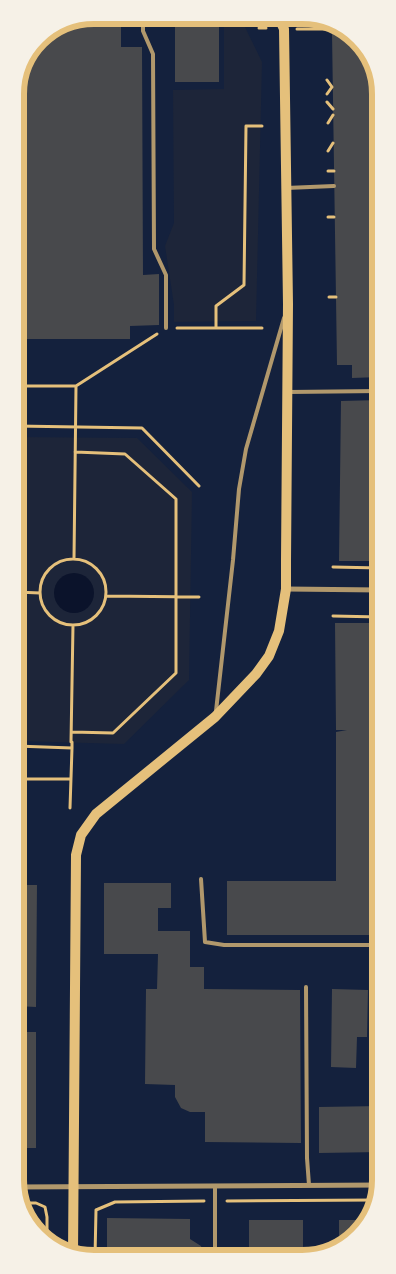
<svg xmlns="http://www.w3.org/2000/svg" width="396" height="1274" font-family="'PT Sans',sans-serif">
<rect width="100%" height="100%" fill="#14213d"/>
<path fill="#1d2539" d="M 224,24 L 244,25 L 262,62 L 256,321 L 174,322 L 174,305 L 165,246 L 174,223 L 173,90 L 224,89 Z
M 17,437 L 137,438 L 192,492 L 189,680 L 124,744 L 16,741 Z"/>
<path fill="#0b132b" d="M54 593a20 20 0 1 1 40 0a20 20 0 1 1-40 0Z"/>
<path fill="#48494c" d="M 175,24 L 219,25 L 219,82 L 175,82 Z
M 70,25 L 121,25 L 121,47 L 142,47 L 143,275 L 159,274 L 159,325 L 130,326 L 130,339 L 15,339 L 15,89 L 38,38 Z
M 332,33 L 348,33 L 358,38 L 375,70 L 380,377 L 352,378 L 352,365 L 337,365 Z
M 380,400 L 380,475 L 377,475 L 377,493 L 380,493 L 380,561 L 339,561 L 341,401 Z
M 335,623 L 380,623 L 380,935 L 227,935 L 227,881 L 336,881 L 336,732 L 347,730 L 336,730 Z
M 104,883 L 171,883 L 171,908 L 158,908 L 158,931 L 190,931 L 190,967 L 204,967 L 204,989 L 300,990 L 301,1143 L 205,1142 L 205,1112 L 190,1112 L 181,1108 L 175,1097 L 175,1085 L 145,1084 L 146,989 L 157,989 L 158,954 L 104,954 Z
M 16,885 L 37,885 L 36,1007 L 16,1006 Z
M 332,989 L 368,990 L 367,1037 L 357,1037 L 356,1068 L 331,1067 Z
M 16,1032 L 36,1032 L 36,1148 L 16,1148 Z
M 381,1106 L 381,1152 L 319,1153 L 319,1107 Z
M 29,1218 L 39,1218 L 39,1237 L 38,1236 Z
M 107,1218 L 190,1219 L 190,1239 L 201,1246 L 204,1257 L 107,1257 Z
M 249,1220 L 303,1220 L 303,1258 L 249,1258 Z
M 339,1220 L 367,1220 L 362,1232 L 339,1245 Z"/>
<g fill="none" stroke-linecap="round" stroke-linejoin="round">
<path stroke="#e5c07b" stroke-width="3" d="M 259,28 L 266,28
M 297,29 L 327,29
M 342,30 L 343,33
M 327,80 L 332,87 L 327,94
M 327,102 L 333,109
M 328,123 L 333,115
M 328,151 L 333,143
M 328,171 L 334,171
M 328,217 L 334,217
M 329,297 L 336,297
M 177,328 L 262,328
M 216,328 L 216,306 L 244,285 L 246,126 L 262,126
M 16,386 L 76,386 L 74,559
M 76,386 L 157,334
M 16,426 L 142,428 L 199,486
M40 592a33 33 0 1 1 66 0a33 33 0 1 1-66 0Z
M 333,567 L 380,568
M 16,592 L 40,593
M 106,596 L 199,597
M 333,616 L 380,617
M 72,732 L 113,733 L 176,673 L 176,499 L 125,454 L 75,452
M 71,742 L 73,625
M 16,746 L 72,748 L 72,742
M 16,779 L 71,779
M 70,808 L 72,748
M 227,1201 L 375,1200
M 20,1203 L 36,1203 L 45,1207 L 47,1217 L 47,1241
M 95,1257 L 96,1210 L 115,1202 L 204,1201"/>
<path stroke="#b1986c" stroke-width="4" d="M 143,15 L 143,31 L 153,54 L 154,249 L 166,275 L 166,328
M 377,185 L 380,185
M 286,188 L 334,186
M 288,392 L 380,391
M 216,711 L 233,560 L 239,489 L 246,449 L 284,318
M 201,879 L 205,942 L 224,945 L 381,945
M 306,987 L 307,1158 L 309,1185
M 215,1186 L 215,1257"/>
<path stroke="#b1986c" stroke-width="5" d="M 286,589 L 380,590
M 16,1187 L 381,1185"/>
<path stroke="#e5c07b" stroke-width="10" d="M 73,1255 L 76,855 L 81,835 L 96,814 L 215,717 L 256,674 L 269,656 L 279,631 L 286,589 L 286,560 L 288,304 L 284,29 L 278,16"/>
</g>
<path d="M0 0H396V1274H0ZM94 24H302A70 70 0 0 1 372 94V1180A70 70 0 0 1 302 1250H94A70 70 0 0 1 24 1180V94A70 70 0 0 1 94 24Z" fill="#f6f1e7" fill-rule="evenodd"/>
<path fill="none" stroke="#e5c07b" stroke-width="6" d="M94 24H302A70 70 0 0 1 372 94V1180A70 70 0 0 1 302 1250H94A70 70 0 0 1 24 1180V94A70 70 0 0 1 94 24Z"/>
</svg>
